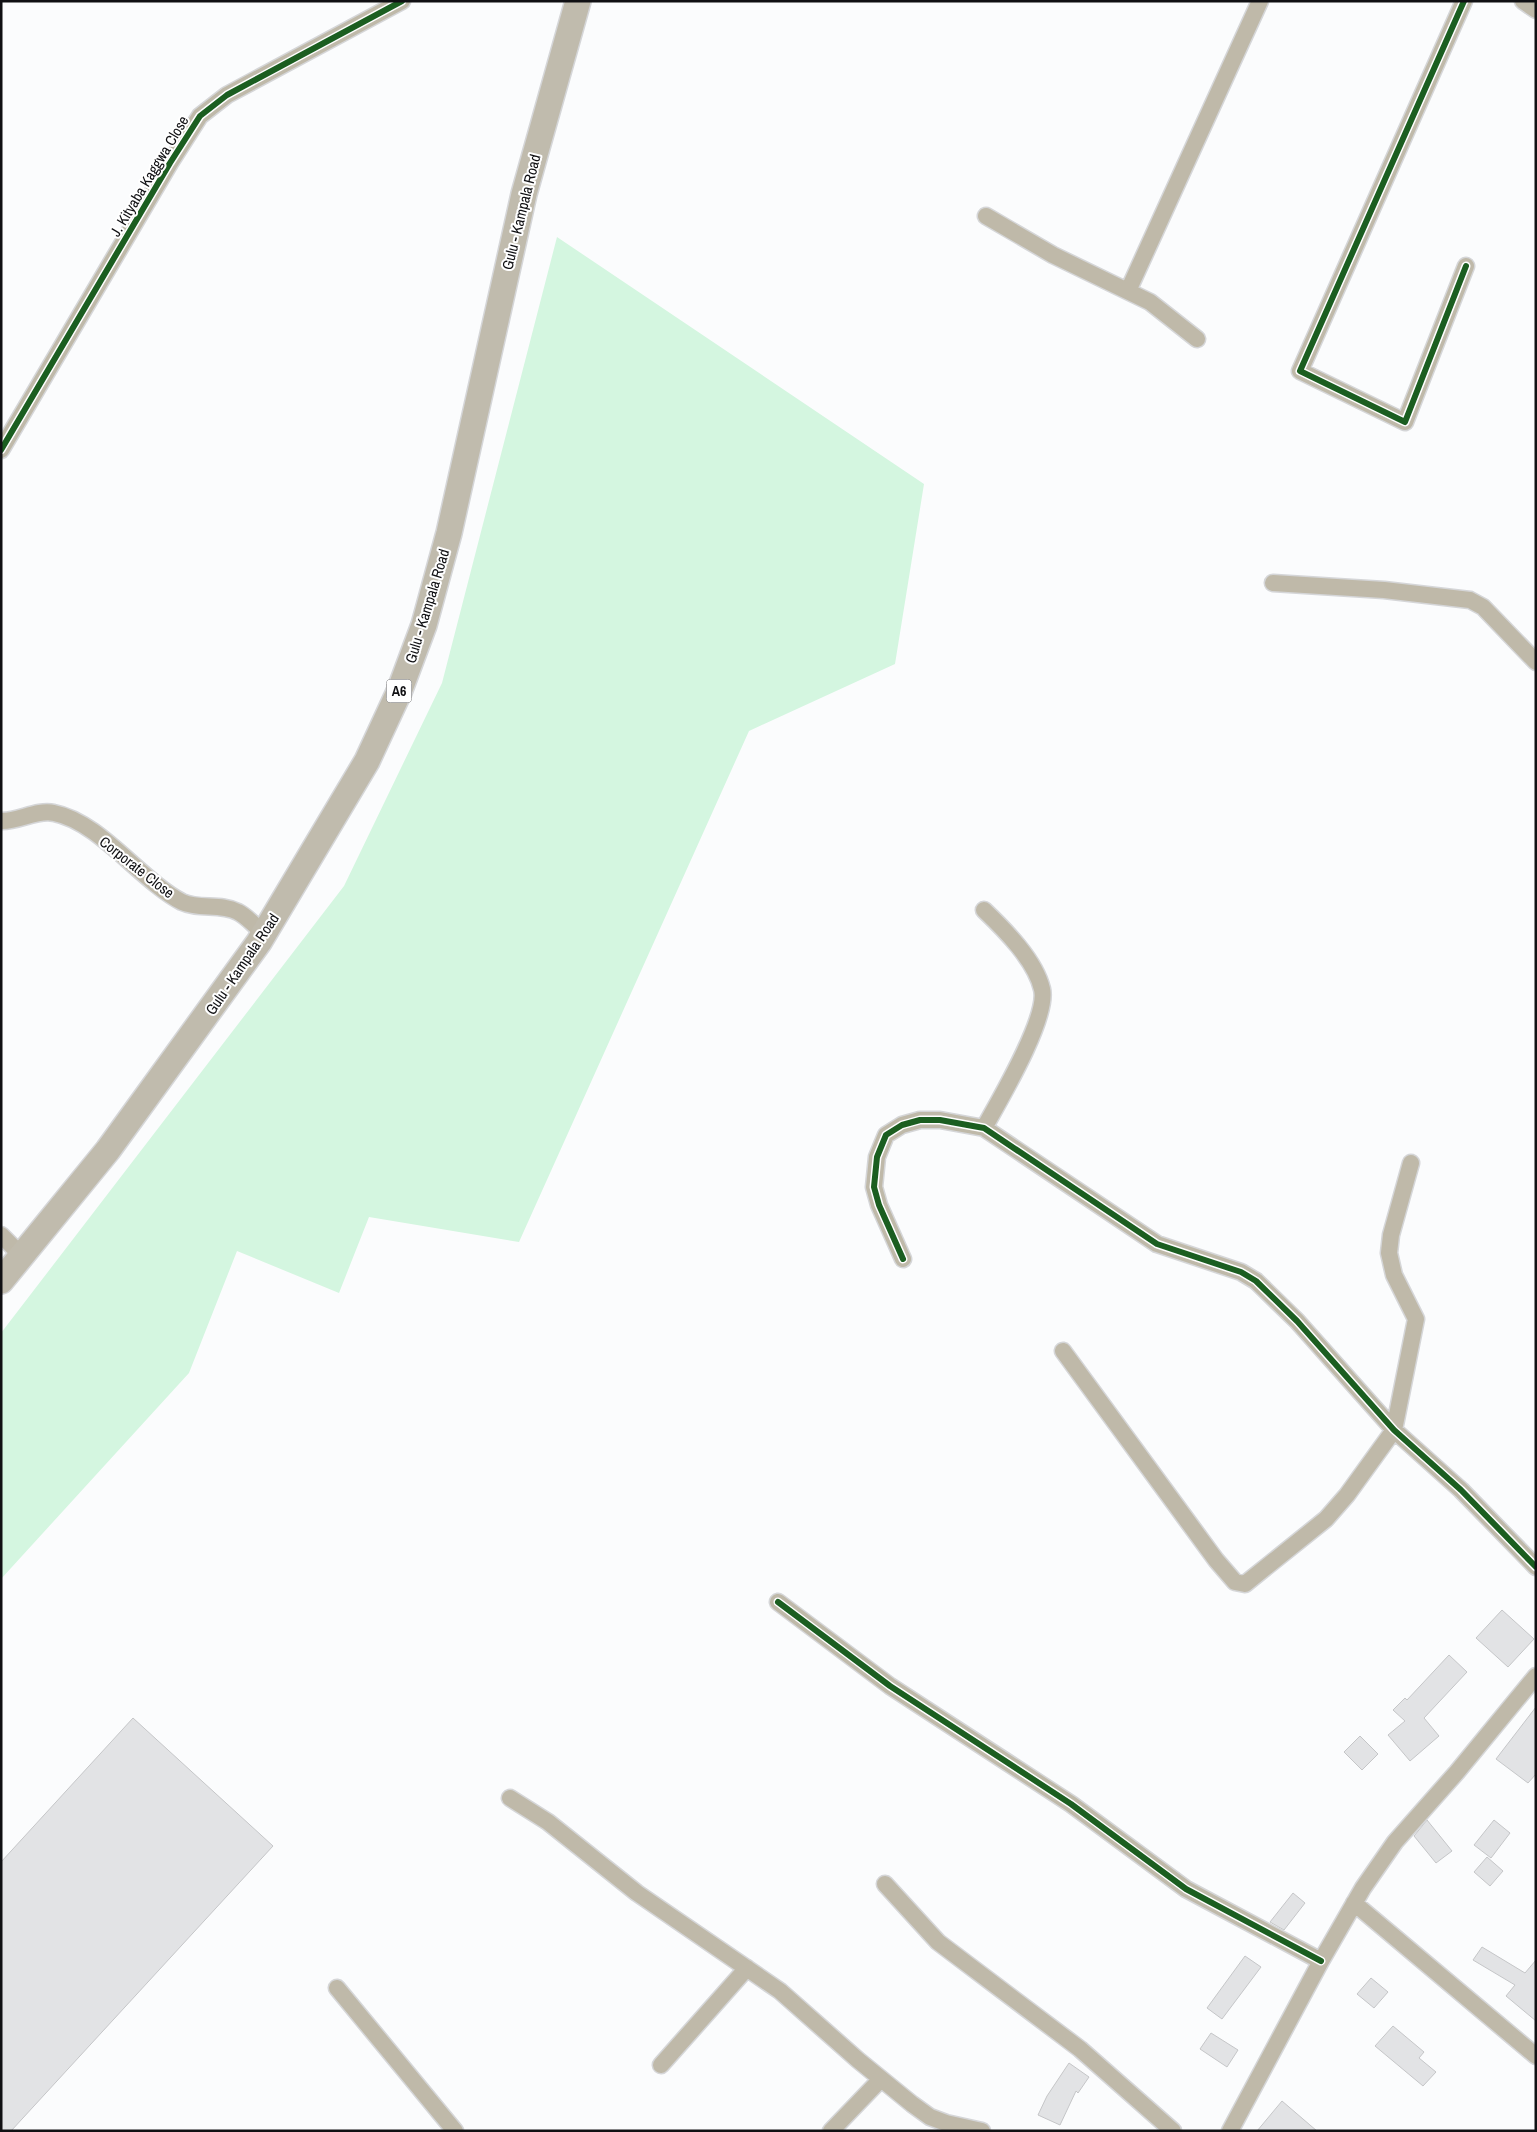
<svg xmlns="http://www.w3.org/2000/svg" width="1537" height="2132" font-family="'Archivo Narrow',sans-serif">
<rect width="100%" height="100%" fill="#fbfcfd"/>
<path fill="#d4f6e0" d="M 557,237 L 924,484 L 895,664 L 749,731 L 519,1242 L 369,1217 L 339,1293 L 237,1251 L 189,1373 L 1,1579 L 1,1333 L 344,886 L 442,683 Z"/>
<path fill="#e2e3e5" stroke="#c5c6c8" d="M 1502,1610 L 1534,1639 L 1508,1667 L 1476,1638 Z
M 1449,1655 L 1467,1672 L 1424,1718 L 1439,1736 L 1410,1761 L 1388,1735 L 1405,1721 L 1393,1710 L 1405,1698 L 1407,1700 Z
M 1536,1707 L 1536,1774 L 1528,1783 L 1496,1759 Z
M 133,1718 L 273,1846 L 11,2131 L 1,2131 L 1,1862 Z
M 1360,1736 L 1378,1754 L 1362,1770 L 1344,1752 Z
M 1427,1820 L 1452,1851 L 1436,1863 L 1414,1836 Z
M 1494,1820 L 1510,1833 L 1491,1858 L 1474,1845 Z
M 1487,1857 L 1503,1871 L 1490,1886 L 1474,1872 Z
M 1293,1893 L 1305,1903 L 1284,1930 L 1270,1922 Z
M 1482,1947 L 1525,1973 L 1536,1960 L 1536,2021 L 1506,1996 L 1515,1985 L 1473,1960 Z
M 1245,1956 L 1261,1967 L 1222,2019 L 1207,2008 Z
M 1371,1978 L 1388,1992 L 1374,2008 L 1357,1994 Z
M 1393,2026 L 1424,2052 L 1419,2058 L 1436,2072 L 1423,2086 L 1375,2046 Z
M 1211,2033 L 1238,2050 L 1227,2067 L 1200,2049 Z
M 1069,2063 L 1089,2077 L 1078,2093 L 1076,2091 L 1060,2125 L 1038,2115 L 1047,2096 Z
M 1282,2101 L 1317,2131 L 1257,2131 Z"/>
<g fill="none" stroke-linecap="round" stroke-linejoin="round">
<defs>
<path id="minor" d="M 1464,1 L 1300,371 L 1405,422 L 1466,266
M 1523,1 L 1536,10
M 986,216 L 1053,255 L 1150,302 L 1197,339
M 1128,291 L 1260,1
M 1,450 L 170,163 L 200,116 L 227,95 L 402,1
M 1273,583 L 1384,590 L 1470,600 L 1483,607 L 1536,662
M 1,821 C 18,822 37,809 54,813 C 100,822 140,880 182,902 C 199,910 221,903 238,912 C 246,916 252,923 259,929 L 259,942
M 984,910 C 1005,930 1035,960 1042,989 C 1049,1017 999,1101 984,1128
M 1,1235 L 22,1256
M 903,1259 L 879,1205 L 874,1187 L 877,1157 L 886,1135 L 902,1125 L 920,1120 L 940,1120 L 984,1128 L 1157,1244 L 1241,1272 L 1256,1281 L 1297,1321 L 1394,1430 L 1461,1490 L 1536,1567
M 1063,1351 L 1216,1560 L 1235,1582 L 1245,1584 L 1326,1519 L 1347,1495 L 1394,1430 L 1416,1319 L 1394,1275 L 1389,1253 L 1391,1235 L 1411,1163
M 778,1602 L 890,1686 L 1071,1804 L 1186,1889 L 1321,1961
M 510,1798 L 548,1822 L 637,1893 L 780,1991 L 858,2060 L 912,2104 L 930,2117 L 946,2123 L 982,2131
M 885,1884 L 938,1942 L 1080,2049 L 1173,2131
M 1354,1903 L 1536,2056
M 337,1988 L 455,2131
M 661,2065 L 747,1968
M 831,2131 L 881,2079
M 1230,2131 L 1321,1961 L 1363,1888 L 1395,1842 L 1457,1772 L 1536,1676"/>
<path id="primary" d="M 1,1281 L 108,1150 L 259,942 L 367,761 L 399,692 L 424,625 L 449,533 L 524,194 L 578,1"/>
</defs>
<use href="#minor" stroke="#d5d6d8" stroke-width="19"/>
<use href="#primary" stroke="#d5d6d8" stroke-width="28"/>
<use href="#minor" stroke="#bfb9a9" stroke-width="16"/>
<use href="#primary" stroke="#c0bbad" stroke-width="25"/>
<defs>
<path id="cycleway" d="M 1464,1 L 1300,371 L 1405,422 L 1466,266
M 1,450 L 170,163 L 200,116 L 227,95 L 402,1
M 903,1259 L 879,1205 L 874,1187 L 877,1157 L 886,1135 L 902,1125 L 920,1120 L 940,1120 L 984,1128 L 1157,1244 L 1241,1272 L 1256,1281 L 1297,1321 L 1394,1430 L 1461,1490 L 1536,1567
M 778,1602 L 890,1686 L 1071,1804 L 1186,1889 L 1321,1961"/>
</defs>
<use href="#cycleway" stroke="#fff" stroke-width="9"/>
<use href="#cycleway" stroke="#1b5e20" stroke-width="6"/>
</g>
<g text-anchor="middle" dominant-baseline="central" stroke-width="4" stroke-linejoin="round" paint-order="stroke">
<rect fill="#fff" stroke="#58585a" stroke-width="1" x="386.5" y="679.5" width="25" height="23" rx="4"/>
<g font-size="14" font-weight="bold" fill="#101013">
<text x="399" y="691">A6</text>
</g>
<g font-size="15" fill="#101013" stroke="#fff">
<text transform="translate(149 176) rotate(-59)">J. Kityaba Kaggwa Close</text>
<text transform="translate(521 212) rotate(-76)">Gulu - Kampala Road</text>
<text transform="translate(427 606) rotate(-73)">Gulu - Kampala Road</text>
<text transform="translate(137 867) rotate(38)">Corporate Close</text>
<text transform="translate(242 964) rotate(-56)">Gulu - Kampala Road</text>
</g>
</g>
<rect width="1537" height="2132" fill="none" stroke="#101013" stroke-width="5"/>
</svg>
